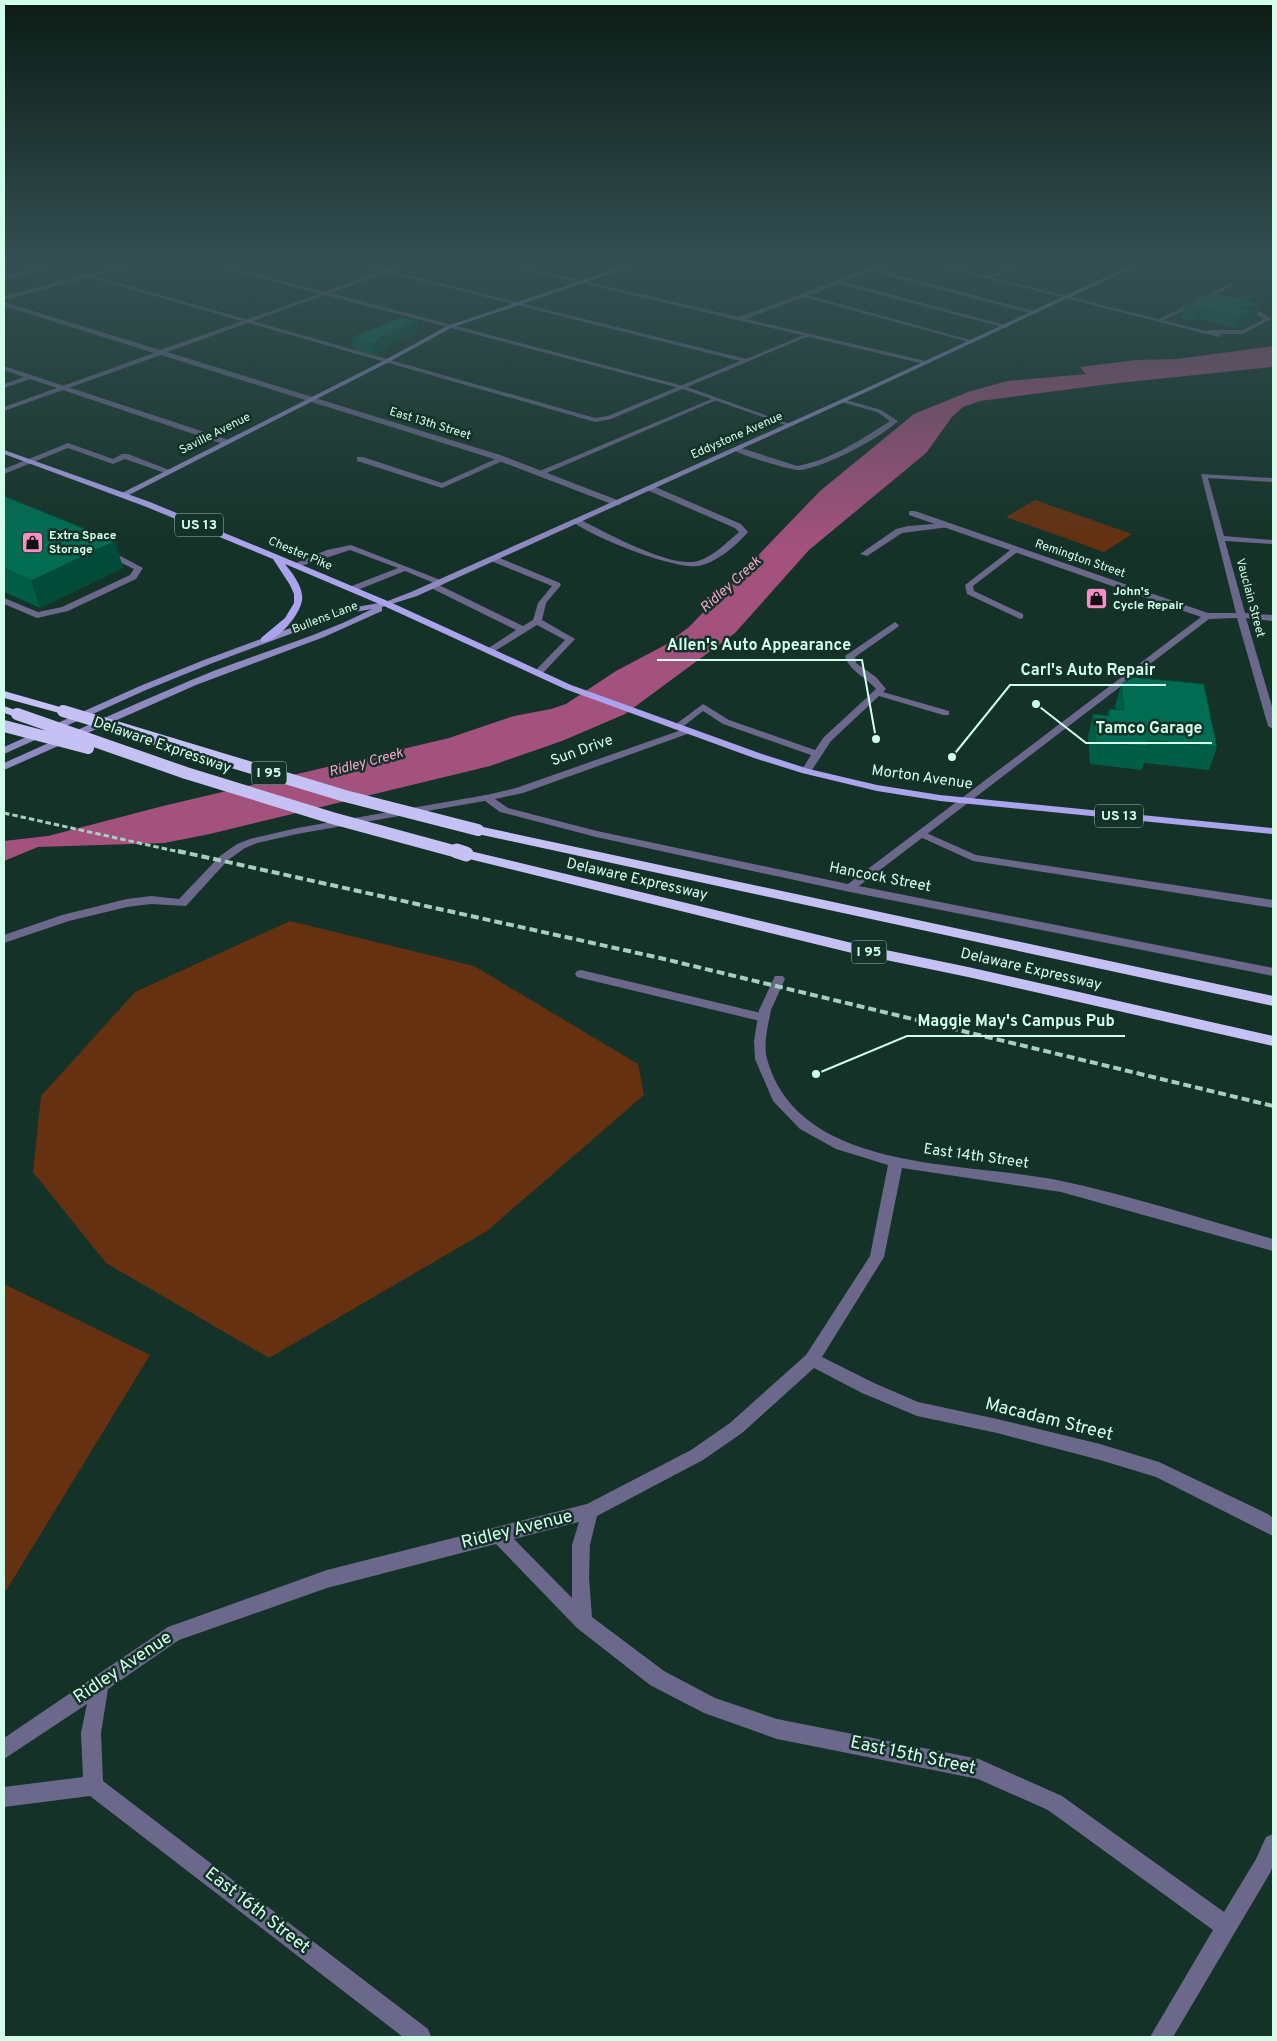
<svg xmlns="http://www.w3.org/2000/svg" width="1277" height="2041" font-family="Overpass,sans-serif">
<rect width="100%" height="100%" fill="#143227"/>
<path fill="#653111" d="M 1035,500 L 1132,534 L 1104,552 L 1006,517 Z
M 290,921 L 474,966 L 638,1064 L 644,1095 L 487,1231 L 269,1358 L 106,1263 L 33,1172 L 41,1096 L 135,992 Z
M 4,1284 L 150,1355 L 4,1594 Z"/>
<path fill="#a3517d" d="M 1273,346 L 1273,367 L 1109,384 L 980,401 L 963,407 L 952,417 L 926,453 L 809,550 L 735,633 L 625,714 L 562,741 L 490,766 L 210,834 L 164,843 L 38,847 L 4,861 L 4,841 L 48,836 L 163,806 L 449,738 L 514,716 L 551,709 L 566,704 L 616,671 L 665,645 L 689,627 L 820,491 L 914,414 L 968,392 L 1007,381 L 1086,374 L 1080,367 L 1136,360 L 1177,359 Z"/>
<g fill="none" stroke-linecap="round" stroke-linejoin="round">
<path fill="#6b688b" fill-rule="evenodd" d="M 71,259 L 81,259 L 4,280 L 4,276 Z
M 333,259 L 343,259 L 746,359 L 806,334 L 811,335 L 611,419 L 595,422 L 85,276 L 90,275 L 595,418 L 608,416 L 740,361 Z
M 1028,259 L 1036,259 L 990,279 L 985,278 Z
M 872,268 L 1037,312 L 1038,313 L 1033,314 L 870,271 Z
M 1229,284 L 1234,285 L 1162,321 L 1157,320 Z
M 803,295 L 807,295 L 974,341 L 969,342 L 803,297 Z
M 1242,308 L 1260,312 L 1271,319 L 1243,334 L 1209,334 L 1206,332 L 1209,330 L 1242,330 L 1264,319 L 1256,314 L 1240,311 Z
M 4,366 L 229,440 L 230,442 L 223,444 L 30,379 L 4,388 L 4,384 L 24,377 L 4,370 Z
M 714,398 L 719,399 L 542,475 L 535,473 Z
M 843,399 L 881,410 L 898,421 C 882,437 821,470 798,470 C 789,470 738,454 731,449 L 738,447 L 797,466 C 831,460 862,439 890,421 L 877,412 L 841,402 L 840,401 Z
M 68,443 L 113,459 L 122,454 L 128,454 L 172,471 L 165,473 L 125,459 L 113,464 L 68,448 L 4,474 L 4,469 Z
M 357,457 L 363,457 L 442,483 L 500,457 L 507,459 L 442,488 L 357,461 Z
M 647,486 L 653,486 L 741,524 L 748,532 C 736,546 716,563 698,566 C 675,570 589,536 572,521 L 579,519 C 605,532 671,569 698,561 C 714,556 727,542 739,532 L 735,528 L 647,490 Z
M 946,523 L 949,523 L 949,527 L 902,533 L 867,556 L 860,554 L 896,529 L 908,526 Z
M 351,545 L 443,581 L 443,585 L 439,585 L 523,626 L 533,620 L 538,603 L 552,586 L 491,561 L 491,557 L 497,557 L 560,583 L 561,585 L 546,603 L 542,620 L 575,639 L 541,675 L 535,675 L 535,671 L 565,640 L 537,625 L 490,654 L 487,653 L 487,649 L 516,630 L 431,588 L 430,586 L 434,583 L 405,571 L 355,591 L 349,591 L 349,587 L 398,568 L 350,550 L 298,567 L 291,565 L 327,550 Z
M 1013,548 L 1020,550 L 973,586 L 974,591 L 1023,614 L 1023,618 L 1020,619 L 967,594 L 965,585 Z
M 103,550 L 109,550 L 143,568 L 136,579 L 68,611 L 37,618 L 4,604 L 4,598 L 38,612 L 62,607 L 130,575 L 134,569 L 103,554 Z
M 895,622 L 899,625 L 898,627 L 855,657 L 856,663 L 876,677 L 886,689 L 883,692 L 949,711 L 949,715 L 943,715 L 879,696 L 831,741 L 810,773 L 806,774 L 801,771 L 811,755 L 723,724 L 703,711 L 680,729 L 674,729 L 672,727 L 703,704 L 729,720 L 815,750 L 824,737 L 876,689 C 866,677 849,671 845,656 Z
M 486,795 L 490,796 L 491,798 L 490,800 L 297,834 L 257,843 L 245,848 L 228,860 L 186,906 L 151,904 L 127,907 L 69,921 L 4,943 L 4,935 L 62,915 L 127,899 L 151,896 L 179,899 L 220,856 L 237,844 L 250,839 L 297,828 Z
M 922,831 L 976,855 L 1273,900 L 1273,908 L 973,861 L 918,836 L 917,834 Z
M 581,970 L 761,1013 L 759,1010 L 775,976 L 783,976 L 785,979 L 771,1010 L 766,1014 L 770,1018 L 764,1022 L 577,977 L 575,974 L 577,971 Z"/>
<path fill="#6b688b" fill-rule="evenodd" d="M 146,259 L 156,259 L 4,300 L 4,296 Z
M 191,259 L 201,259 L 324,292 L 414,259 L 423,259 L 331,293 L 687,387 L 793,425 L 788,426 L 683,389 L 325,295 L 167,352 L 500,455 L 620,501 L 620,505 L 614,505 L 494,459 L 161,355 L 4,411 L 4,407 L 154,353 L 4,306 L 4,302 L 160,350 L 319,294 Z
M 479,259 L 490,259 L 739,317 L 894,259 L 903,259 L 844,282 L 1009,326 L 1006,328 L 839,284 L 746,319 L 926,361 L 926,363 L 924,364 Z
M 910,259 L 920,259 L 1222,335 L 1219,337 Z
M 1201,474 L 1273,478 L 1273,482 L 1208,478 L 1224,536 L 1273,540 L 1273,544 L 1225,541 L 1245,613 L 1273,615 L 1273,621 L 1246,618 L 1273,710 L 1273,729 L 1268,726 L 1237,618 L 1209,619 L 859,886 L 1273,968 L 1273,976 L 850,892 L 596,837 L 500,812 L 481,798 L 482,796 L 516,788 L 687,728 L 692,731 L 690,733 L 523,793 L 495,799 L 508,808 L 597,831 L 848,884 L 1201,617 L 909,515 L 909,511 L 915,511 L 1208,613 L 1236,613 Z
M 765,1006 L 771,1010 C 768,1025 763,1044 767,1059 C 799,1174 965,1161 1057,1180 C 1130,1195 1202,1219 1273,1239 L 1273,1251 L 1061,1192 L 902,1168 L 884,1257 L 822,1357 L 874,1383 L 918,1402 L 997,1419 L 1100,1444 L 1159,1462 L 1268,1514 L 1273,1518 L 1273,1536 L 1156,1477 L 1100,1460 L 997,1433 L 917,1416 L 862,1393 L 814,1368 L 742,1433 L 703,1460 L 597,1516 L 590,1545 L 589,1578 L 592,1617 L 664,1671 L 715,1698 L 777,1719 L 979,1759 L 1062,1796 L 1224,1912 L 1256,1859 L 1266,1837 L 1273,1834 L 1273,1866 L 1270,1873 L 1173,2037 L 1150,2037 L 1213,1930 L 1048,1810 L 978,1779 L 777,1739 L 704,1713 L 650,1685 L 577,1628 L 496,1544 L 327,1588 L 179,1640 L 108,1689 L 101,1733 L 103,1781 L 428,2029 L 431,2037 L 403,2037 L 90,1796 L 4,1807 L 4,1787 L 83,1777 L 81,1733 L 87,1704 L 4,1759 L 4,1738 L 168,1627 L 327,1570 L 587,1504 L 691,1450 L 730,1423 L 806,1355 L 870,1256 L 888,1165 L 836,1149 L 800,1129 L 773,1101 L 755,1059 L 754,1041 L 759,1010 ZM 579,1522 L 572,1545 L 572,1598 L 514,1539 Z"/>
<path fill="#8f89c1" fill-rule="evenodd" d="M 645,259 L 654,259 L 451,328 L 389,362 L 125,497 L 118,495 L 385,360 L 447,326 Z
M 1144,259 L 1152,259 L 873,389 L 417,596 L 382,607 L 382,611 L 324,637 L 196,685 L 4,770 L 4,763 C 74,732 144,699 216,670 C 268,650 322,635 372,609 L 344,614 L 210,664 L 146,690 L 4,754 L 4,747 L 140,686 L 204,660 L 339,610 L 385,602 L 411,592 L 869,387 Z"/>
<path fill="#aba3eb" fill-rule="evenodd" d="M 4,450 L 150,502 L 278,555 L 390,602 L 571,685 L 762,754 L 809,769 L 877,785 L 940,795 L 1273,828 L 1273,834 L 940,801 L 877,791 L 802,773 L 754,758 L 565,689 L 384,606 L 285,564 C 292,573 301,584 302,595 C 305,611 276,644 261,642 L 261,638 L 285,618 L 294,603 L 294,594 L 290,585 L 273,559 L 144,506 L 4,454 Z"/>
<path fill="#c5c1f4" fill-rule="evenodd" d="M 4,691 L 67,709 L 69,711 L 63,714 L 4,698 Z
M 4,706 L 21,712 L 23,714 L 17,717 L 4,713 Z
M 478,826 L 1273,996 L 1273,1006 L 473,833 L 472,830 Z
M 466,850 L 852,943 L 968,967 L 1273,1036 L 1273,1046 L 968,977 L 852,953 L 461,857 L 459,854 Z"/>
<path stroke="#a6cfbe" stroke-width="3" stroke-dasharray="5.5 3" stroke-linecap="butt" d="M 4,813 L 184,853"/>
<path stroke="#a6cfbe" stroke-width="4" stroke-dasharray="8 4" stroke-linecap="butt" d="M 178,851 L 660,958 L 1273,1106"/>
<path stroke="#c5c1f4" stroke-width="12" d="M 63,711 L 345,796 L 478,830
M 17,714 L 186,773 L 332,818 L 461,853
M 4,726 L 88,748"/>
<path stroke="#c5c1f4" stroke-width="15" d="M 457,851 L 466,854"/>
</g>
<path fill="#005e47" d="M 1240,298 L 1253,301 L 1251,302 L 1257,315 L 1252,317 L 1250,322 L 1237,329 L 1200,319 L 1195,322 L 1181,318 L 1184,307 L 1239,299 Z
M 419,332 L 388,345 L 389,347 L 373,355 L 353,349 L 352,337 Z
M 4,496 L 115,541 L 123,568 L 40,608 L 4,592 Z
M 1121,685 L 1217,747 L 1209,770 L 1144,763 L 1142,770 L 1090,764 L 1088,737 L 1093,714 L 1107,716 L 1109,709 L 1116,710 L 1115,707 Z"/>
<path fill="#004c39" d="M 1255,295 L 1253,301 L 1245,305 L 1246,300 Z
M 1260,304 L 1257,315 L 1252,317 L 1250,322 L 1237,329 L 1240,317 L 1244,316 L 1246,308 Z
M 1203,308 L 1200,319 L 1195,322 L 1198,310 Z
M 418,321 L 419,332 L 388,345 L 389,347 L 373,355 L 371,343 L 384,335 Z
M 115,541 L 123,568 L 40,608 L 31,581 Z"/>
<path fill="#006d52" stroke="#004c39" d="M 1213,293 L 1260,304 L 1246,308 L 1238,306 L 1235,307 L 1253,311 L 1240,317 L 1203,308 L 1198,310 L 1184,307 Z
M 1248,294 L 1255,295 L 1246,300 L 1240,298 Z
M 403,317 L 418,321 L 384,335 L 387,335 L 371,343 L 352,337 Z
M 4,496 L 115,541 L 31,581 L 4,568 Z
M 1131,677 L 1204,684 L 1217,747 L 1148,740 L 1149,747 L 1096,742 L 1093,714 L 1109,716 L 1109,709 L 1124,710 L 1121,685 Z"/>
<linearGradient id="sky" x2="0" y2="1"><stop stop-color="#0b1c15"/><stop offset="0.48" stop-color="#344f52"/><stop offset="1" stop-color="#344f52" stop-opacity="0"/></linearGradient>
<rect width="1277" height="545" fill="url(#sky)"/>
<defs>
<symbol id="shop-square" viewBox="-11 -11 22 22"><rect x="-9" y="-9" width="18" height="18" rx="4" fill="#fa8fc7" stroke="#143227"/><path d="M-5-2.5h2.3a2.7 3.5 0 0 1 5.4 0H5L5.5 6h-11ZM-1.5-2.5h3a1.5 2.3 0 0 0-3 0Z" fill="#111"/></symbol>
</defs>
<g fill-rule="evenodd">
<use href="#shop-square" x="20" y="530" width="25" height="25"/>
<use href="#shop-square" x="1084" y="586" width="25" height="25"/>
</g>
<g text-anchor="middle" dominant-baseline="central" stroke-width="5" stroke-linejoin="round" paint-order="stroke">
<g font-size="12" fill="#d2feec" stroke="#143227">
<text transform="translate(430 424) rotate(17)">East 13th Street</text>
<text transform="translate(215 434) rotate(-27)">Saville Avenue</text>
<text transform="translate(737 436) rotate(-24)">Eddystone Avenue</text>
<text transform="translate(300 554) rotate(23)">Chester Pike</text>
<text transform="translate(1080 559) rotate(19)">Remington Street</text>
<text transform="translate(1250 598) rotate(75)">Vauclain Street</text>
<text transform="translate(325 618) rotate(-21)">Bullens Lane</text>
</g>
<g font-size="12" font-weight="bold" fill="#d2feec" stroke="#143227" text-anchor="start">
<text x="49" y="536">Extra Space<tspan x="49" dy="14">Storage</tspan></text>
<text x="1113" y="592">John's<tspan x="1113" dy="14">Cycle Repair</tspan></text>
</g>
<g fill="#143227" stroke="#99c1b1" stroke-width="1">
<rect x="175" y="513.5" width="48" height="23" rx="4"/>
<rect x="251.5" y="761.5" width="35" height="23" rx="4"/>
<rect x="1095" y="804.5" width="48" height="23" rx="4"/>
<rect x="851.5" y="940.5" width="35" height="23" rx="4"/>
</g>
<g font-size="14" font-weight="bold" fill="#d2feec">
<text x="199" y="525">US 13</text>
<text x="269" y="773">I 95</text>
<text x="1119" y="816">US 13</text>
<text x="869" y="952">I 95</text>
</g>
<g font-size="14" font-style="italic" fill="#fea4d1" stroke="#143227">
<text transform="translate(731 585) rotate(-42)">Ridley Creek</text>
<text transform="translate(366 763) rotate(-15)">Ridley Creek</text>
</g>
<g font-size="15" fill="#d2feec" stroke="#143227">
<text transform="translate(162 746) rotate(19)">Delaware Expressway</text>
<text transform="translate(582 751) rotate(-20)">Sun Drive</text>
<text transform="translate(922 778) rotate(8)">Morton Avenue</text>
<text transform="translate(880 878) rotate(11)">Hancock Street</text>
<text transform="translate(637 880) rotate(13)">Delaware Expressway</text>
<text transform="translate(1031 970) rotate(13)">Delaware Expressway</text>
<text transform="translate(976 1157) rotate(8)">East 14th Street</text>
</g>
<g font-size="18" fill="#d2feec" stroke="#143227">
<text transform="translate(1049 1420) rotate(14)">Macadam Street</text>
<text transform="translate(517 1530) rotate(-14)">Ridley Avenue</text>
<text transform="translate(123 1668) rotate(-34)">Ridley Avenue</text>
<text transform="translate(913 1756) rotate(12)">East 15th Street</text>
<text transform="translate(257 1911) rotate(38)">East 16th Street</text>
</g>
</g>
<path fill="none" stroke="#d2feec" stroke-width="2" d="M876 739L862 660H657M952 757L1010 685H1166M1036 704L1086 743H1212M816 1074L907 1036H1125"/>
<g fill="#d2feec" stroke="#143227" stroke-width="2">
<circle cx="876" cy="739" r="5"/>
<circle cx="952" cy="757" r="5"/>
<circle cx="1036" cy="704" r="5"/>
<circle cx="816" cy="1074" r="5"/>
</g>
<g font-size="16" text-anchor="middle" font-weight="bold" fill="#d2feec" stroke="#143227" stroke-width="5" stroke-linejoin="round" paint-order="stroke">
<text x="759" y="650">Allen's Auto Appearance</text>
<text x="1088" y="675">Carl's Auto Repair</text>
<text x="1149" y="733">Tamco Garage</text>
<text x="1016" y="1026">Maggie May's Campus Pub</text>
</g>
<rect width="1277" height="2041" fill="none" stroke="#d2feec" stroke-width="10"/>
</svg>
